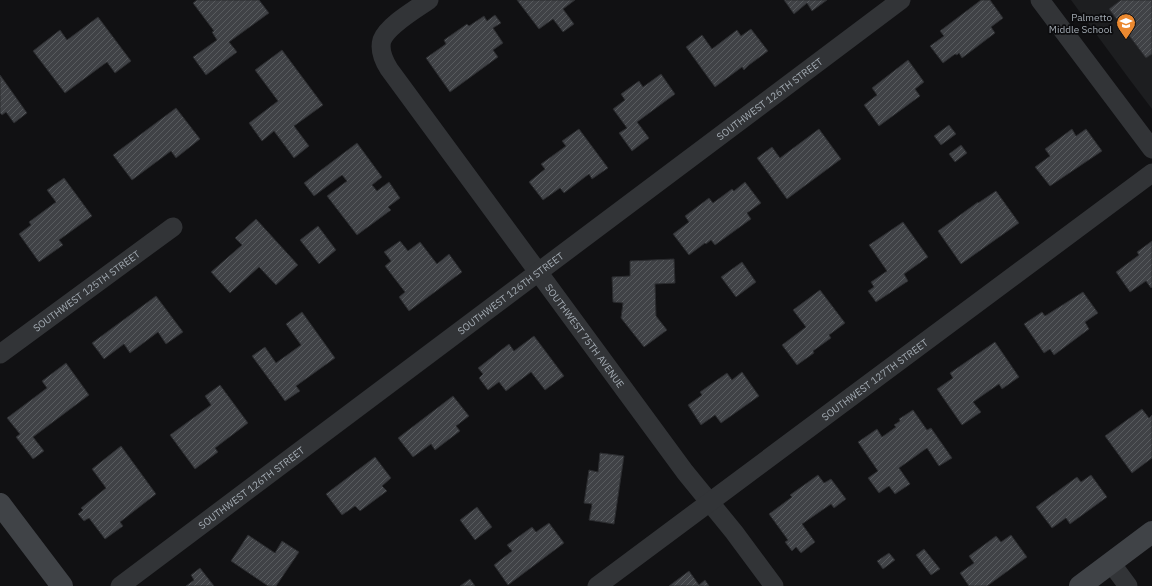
<svg xmlns="http://www.w3.org/2000/svg" width="1152" height="586" font-family="'IBM Plex Sans',sans-serif">
<defs>
<pattern id="building-hatch" width="6" height="6" patternUnits="userSpaceOnUse"><rect width="6" height="6" fill="#404246"/><path d="M-1 1l2-2M0 6l6-6M5 7l2-2" fill="none" stroke="#585b5e"/></pattern>
</defs>
<rect width="100%" height="100%" fill="#111113"/>
<path fill="#1d1e20" d="M 1071,0 L 1152,0 L 1152,109 L 1130,80 Z"/>
<path fill="url(#building-hatch)" stroke="#2b2c2f" d="M 197,0 L 259,0 L 269,13 L 229,42 L 237,52 L 206,75 L 193,57 L 217,40 L 212,32 L 214,31 L 193,3 Z
M 517,0 L 575,0 L 563,9 L 574,24 L 563,32 L 553,19 L 539,29 Z
M 784,0 L 827,0 L 812,11 L 807,3 L 794,14 Z
M 981,0 L 990,0 L 1003,18 L 991,27 L 995,33 L 962,58 L 959,53 L 957,55 L 955,54 L 943,63 L 930,46 L 944,36 L 940,31 Z
M 1121,0 L 1152,0 L 1152,54 L 1146,58 L 1109,9 Z
M 495,15 L 501,23 L 493,28 L 503,43 L 493,50 L 498,57 L 450,92 L 426,58 L 446,44 L 444,40 L 467,24 L 469,26 L 484,16 L 487,21 Z
M 98,17 L 131,61 L 115,73 L 107,62 L 65,93 L 33,51 L 60,30 L 67,40 Z
M 751,29 L 768,51 L 749,65 L 744,70 L 742,67 L 715,87 L 686,47 L 702,35 L 712,49 L 737,30 L 741,36 Z
M 282,50 L 323,105 L 294,126 L 309,146 L 294,158 L 274,131 L 262,141 L 249,123 L 278,101 L 255,70 Z
M 908,60 L 924,82 L 915,89 L 920,96 L 879,126 L 864,105 L 877,95 L 872,88 Z
M 661,74 L 675,94 L 637,122 L 649,138 L 632,151 L 619,133 L 627,128 L 613,109 L 625,100 L 621,94 L 639,81 L 643,87 Z
M 0,75 L 27,113 L 14,123 L 6,112 L 2,115 L 0,113 Z
M 176,108 L 200,139 L 176,158 L 171,151 L 132,180 L 113,155 Z
M 949,125 L 956,134 L 941,145 L 934,136 Z
M 579,129 L 608,168 L 592,179 L 589,174 L 564,193 L 560,188 L 543,200 L 529,182 L 545,169 L 541,164 L 566,146 L 562,141 Z
M 819,129 L 841,159 L 787,199 L 757,158 L 772,147 L 780,158 Z
M 1072,129 L 1076,136 L 1086,129 L 1102,151 L 1050,186 L 1035,167 L 1050,156 L 1045,149 Z
M 357,143 L 382,177 L 372,185 L 377,191 L 389,182 L 400,198 L 388,207 L 391,210 L 357,235 L 327,196 L 347,181 L 342,175 L 314,196 L 304,183 Z
M 961,145 L 967,153 L 955,162 L 949,154 Z
M 64,178 L 92,216 L 59,240 L 63,245 L 39,262 L 19,234 L 31,225 L 29,222 L 56,202 L 47,190 Z
M 745,182 L 761,203 L 747,213 L 751,219 L 715,245 L 711,240 L 706,244 L 705,243 L 689,255 L 673,234 L 689,222 L 685,216 L 709,198 L 713,203 L 732,189 L 734,191 Z
M 996,191 L 1019,223 L 961,264 L 938,231 L 978,202 L 978,203 Z
M 256,219 L 298,265 L 276,285 L 259,267 L 230,293 L 211,272 L 242,245 L 235,238 Z
M 903,222 L 928,257 L 904,274 L 908,281 L 876,302 L 868,291 L 874,287 L 871,282 L 887,271 L 869,245 Z
M 318,226 L 336,250 L 319,264 L 300,240 Z
M 400,241 L 408,251 L 420,242 L 437,264 L 449,254 L 462,272 L 409,311 L 399,297 L 405,292 L 385,266 L 391,261 L 384,252 Z
M 1152,241 L 1152,287 L 1151,288 L 1146,281 L 1130,292 L 1116,272 L 1139,255 L 1137,252 Z
M 674,259 L 675,283 L 655,284 L 656,316 L 667,330 L 644,347 L 621,318 L 623,303 L 613,302 L 612,277 L 630,276 L 630,261 Z
M 742,262 L 756,282 L 736,297 L 721,277 Z
M 820,290 L 845,323 L 829,335 L 831,338 L 813,351 L 814,353 L 797,365 L 782,345 L 806,327 L 793,310 Z
M 1083,292 L 1098,313 L 1085,322 L 1089,329 L 1054,355 L 1050,349 L 1044,353 L 1024,324 L 1042,312 L 1045,316 Z
M 156,296 L 183,332 L 166,344 L 158,332 L 130,353 L 124,344 L 104,359 L 92,343 Z
M 302,312 L 335,358 L 296,386 L 300,391 L 285,401 L 252,356 L 265,347 L 276,363 L 301,345 L 286,324 Z
M 534,336 L 564,376 L 545,390 L 531,372 L 506,391 L 499,382 L 488,390 L 479,378 L 483,374 L 478,368 L 509,344 L 514,351 Z
M 995,342 L 1019,377 L 1002,389 L 999,384 L 973,402 L 981,412 L 962,425 L 937,389 L 953,378 L 950,373 Z
M 66,363 L 89,395 L 33,437 L 44,451 L 33,459 L 16,437 L 20,434 L 7,418 L 47,388 L 42,381 Z
M 742,372 L 759,396 L 721,423 L 715,415 L 701,425 L 688,405 L 702,395 L 700,392 L 727,373 L 732,380 Z
M 220,385 L 248,423 L 215,448 L 218,452 L 195,469 L 170,435 L 211,405 L 205,396 Z
M 453,396 L 469,416 L 456,426 L 460,431 L 435,450 L 431,444 L 413,457 L 398,438 Z
M 1142,409 L 1149,418 L 1152,415 L 1152,458 L 1132,473 L 1105,436 Z
M 913,410 L 927,430 L 931,428 L 952,458 L 939,466 L 927,448 L 899,468 L 910,484 L 895,494 L 889,486 L 879,493 L 868,478 L 878,471 L 858,442 L 877,429 L 882,437 L 896,427 L 894,425 L 900,421 L 899,419 Z
M 121,446 L 156,494 L 120,522 L 123,526 L 105,539 L 89,518 L 84,521 L 78,514 L 83,510 L 81,508 L 106,488 L 92,469 Z
M 600,453 L 624,456 L 614,524 L 589,520 L 592,504 L 584,503 L 589,470 L 598,472 Z
M 375,457 L 391,478 L 382,486 L 387,491 L 360,511 L 355,506 L 342,515 L 326,494 Z
M 818,475 L 824,483 L 831,479 L 846,499 L 834,508 L 831,504 L 802,524 L 815,542 L 801,553 L 796,547 L 792,551 L 785,542 L 788,540 L 769,514 L 792,497 L 790,495 Z
M 1091,475 L 1107,497 L 1070,524 L 1066,518 L 1052,528 L 1036,507 L 1077,477 L 1081,482 Z
M 477,507 L 492,527 L 475,540 L 460,520 Z
M 549,523 L 564,543 L 508,585 L 494,565 L 512,551 L 507,545 L 532,527 L 536,532 Z
M 248,535 L 275,553 L 282,541 L 299,552 L 276,586 L 268,586 L 231,561 Z
M 1011,535 L 1027,557 L 987,586 L 969,586 L 960,573 L 974,563 L 969,556 L 996,536 L 1001,542 Z
M 924,549 L 940,569 L 931,575 L 916,555 Z
M 889,553 L 895,560 L 883,569 L 877,561 Z
M 200,568 L 214,586 L 186,586 L 194,580 L 191,575 Z
M 689,571 L 699,585 L 705,580 L 709,586 L 669,586 Z
M 470,579 L 475,586 L 460,586 Z"/>
<g fill="none" stroke-linecap="round" stroke-linejoin="round">
<g stroke="#323437" stroke-width="19">
<path id="s1" d="M 429,0 C 416,9 388,25 382,40 C 379,50 384,61 389,69 L 685,472 L 734,532 L 774,586"/>
<path d="M 1040,0 L 1152,149"/>
<path id="s2" d="M 0,354 L 173,227"/>
<path d="M 1111,563 L 1128,586"/>
<path id="s3" d="M 120,586 L 901,0"/>
<path id="s4" d="M 597,586 L 1152,173"/>
</g>
<path stroke="#404347" stroke-width="22" d="M 0,504 L 62,586
M 1080,586 L 1152,532"/>
</g>
<defs>
<symbol id="school-pin" viewBox="-11 -11 22 30"><path d="M0 17L-7.5 6A9.5 9.5 0 1 1 7.5 6Z" fill="#eb8930" stroke="#0c0c0e"/><path d="M0-5L7-2L0 1L-7-2ZM-4 1L0 2.5L4 1V4Q0 6-4 4Z" fill="#fff"/></symbol>
</defs>
<g fill-rule="evenodd">
<use href="#school-pin" x="1115" y="12" width="22" height="30"/>
</g>
<g text-anchor="middle" dominant-baseline="central" stroke-width="3.5" stroke-linejoin="round" paint-order="stroke">
<g font-size="10" fill="#a3abb3" stroke="#0c0c0e" text-anchor="end">
<text x="1112" y="17">Palmetto<tspan x="1112" dy="12">Middle School</tspan></text>
</g>
<g font-size="10" fill="#a3abb3" stroke="#0c0c0e">
<text stroke="none"><textPath href="#s3" startOffset="812">SOUTHWEST 126TH STREET</textPath></text>
<text stroke="none"><textPath href="#s2" startOffset="107">SOUTHWEST 125TH STREET</textPath></text>
<text stroke="none"><textPath href="#s3" startOffset="488">SOUTHWEST 126TH STREET</textPath></text>
<text stroke="none"><textPath href="#s1" startOffset="424">SOUTHWEST 75TH AVENUE</textPath></text>
<text stroke="none"><textPath href="#s4" startOffset="346">SOUTHWEST 127TH STREET</textPath></text>
<text stroke="none"><textPath href="#s3" startOffset="164">SOUTHWEST 126TH STREET</textPath></text>
</g>
</g>
</svg>
